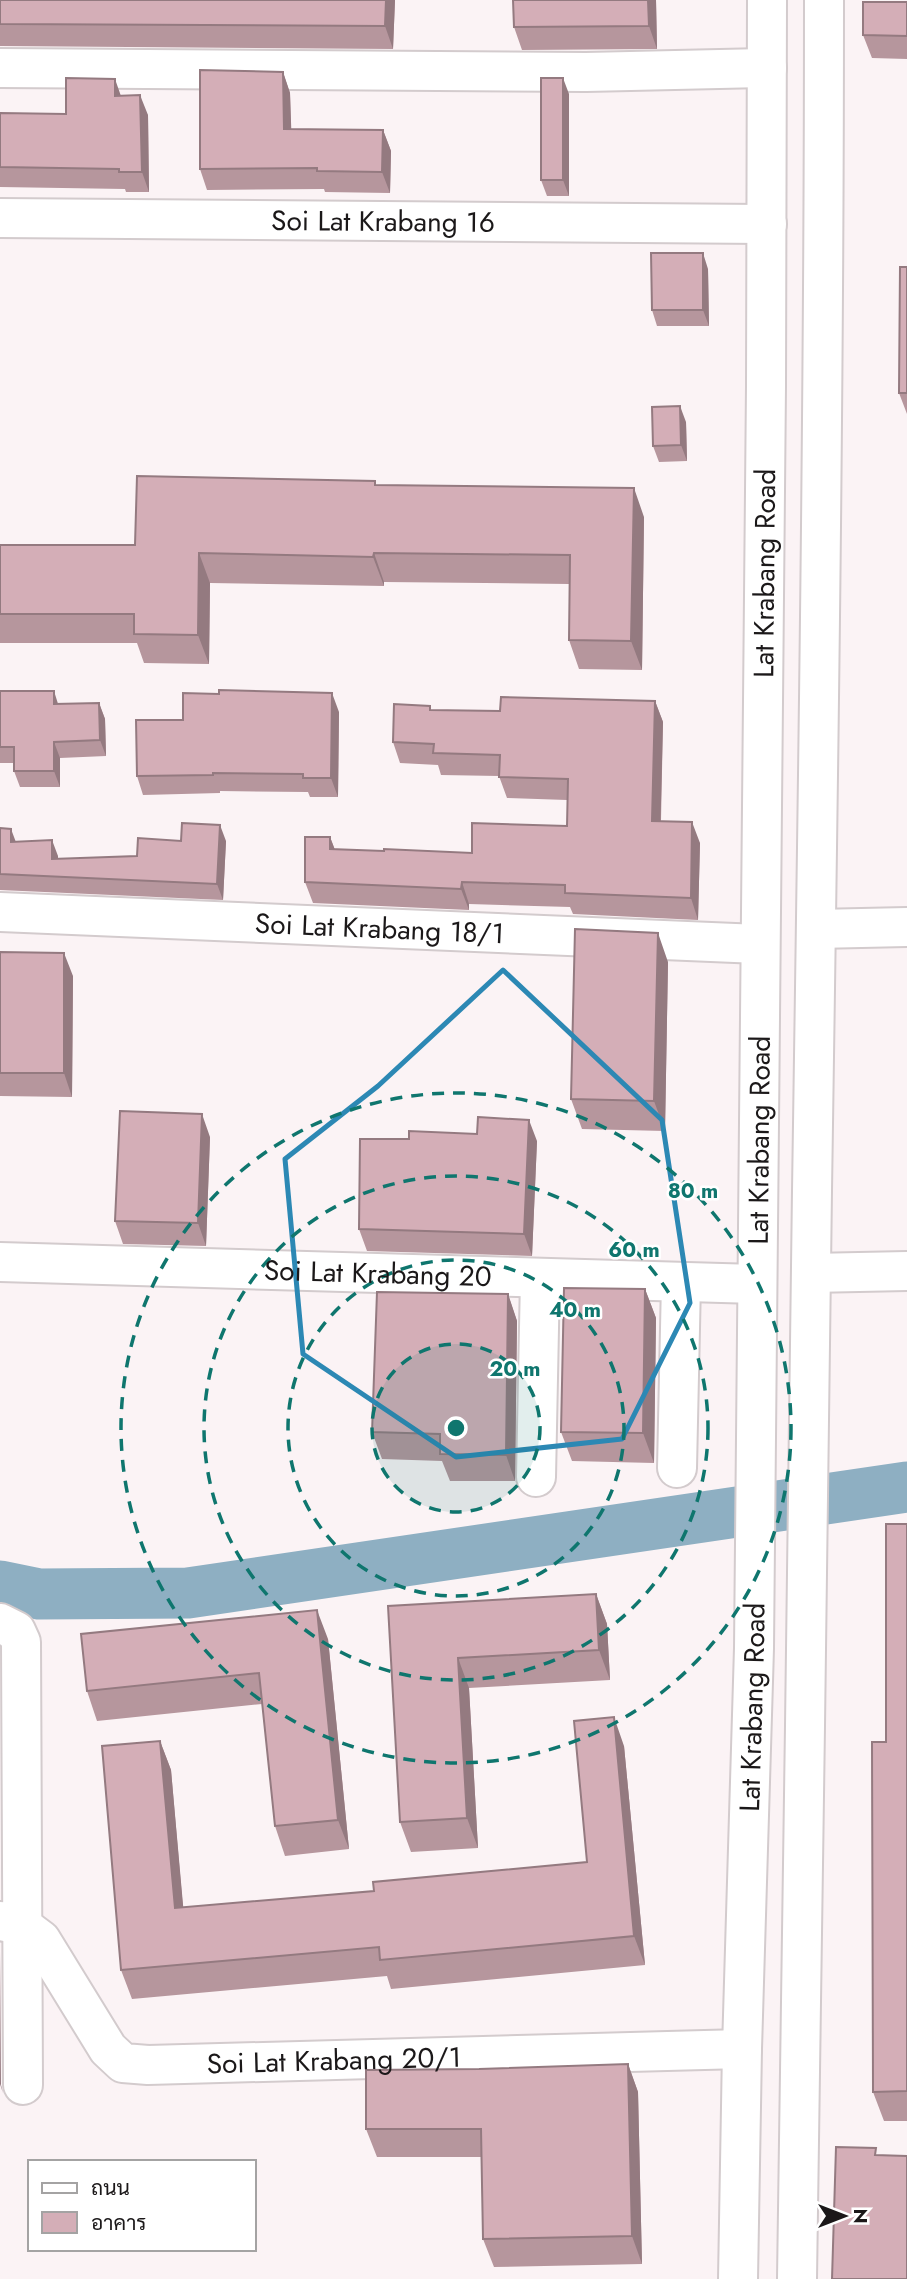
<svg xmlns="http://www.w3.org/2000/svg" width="907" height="2279" font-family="Jost,Sarabun,sans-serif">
<rect width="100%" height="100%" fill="#fbf3f5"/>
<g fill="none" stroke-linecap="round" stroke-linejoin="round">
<path stroke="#8eafc2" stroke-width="51" d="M 0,1586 L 39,1594 L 188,1593 L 907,1487"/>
<defs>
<g id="minor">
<path d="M 0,68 L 586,72 L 767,68"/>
<path id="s1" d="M 0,218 L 767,224"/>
<path id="s2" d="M 0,912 L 759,944"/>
<path d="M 816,929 L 907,927"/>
<path id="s3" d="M 0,1262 L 756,1284"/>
<path d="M 811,1273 L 907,1271"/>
<path d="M 677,1468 L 681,1282"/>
<path d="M 536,1477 L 540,1278"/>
<path d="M 0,1623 L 16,1631 L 21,1642 L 23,2085"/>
<path id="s4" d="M 0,1921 L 21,1925 L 41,1940 L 108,2049 L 123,2063 L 148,2065 L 742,2049"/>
</g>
<g id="major">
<path id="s5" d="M 738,2279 L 742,2049 L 754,1648 L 766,386 L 767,0"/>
<path d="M 797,2279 C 803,1916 807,1554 812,1191 C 818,794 824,397 824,0"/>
</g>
</defs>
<use href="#minor" stroke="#d3cbcd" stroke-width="42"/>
<use href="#major" stroke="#d3cbcd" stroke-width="42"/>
<use href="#minor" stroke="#fff" stroke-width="38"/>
<use href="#major" stroke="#fff" stroke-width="38"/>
</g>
<path fill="#b6969d" d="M 0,0 L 395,0 L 393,49 L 0,46 Z
M 513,0 L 656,0 L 657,49 L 522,50 L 514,27 Z
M 907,2 L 907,59 L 872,58 L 863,35 Z
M 283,72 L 290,93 L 291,129 L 383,130 L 391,151 L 390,193 L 325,192 L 324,189 L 207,190 L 200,169 Z
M 569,94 L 569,196 L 547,196 L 541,180 Z
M 121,96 L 148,115 L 149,192 L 126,192 L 125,189 L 0,187 L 0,113 L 66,114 Z
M 907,267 L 907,414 L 899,393 Z
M 708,269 L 709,326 L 657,326 L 652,310 Z
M 686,422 L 687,461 L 659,462 L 653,446 Z
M 377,485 L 644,517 L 642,670 L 579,669 L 569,640 L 569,584 L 384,582 L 384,586 L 210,583 L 209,664 L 144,663 L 137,643 L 0,643 L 0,545 L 135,545 Z
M 0,691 L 59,704 L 99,703 L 105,719 L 106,756 L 60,758 L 60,787 L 20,787 L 14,771 L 14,763 L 0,763 Z
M 655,701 L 663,722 L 661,821 L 700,843 L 698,920 L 573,914 L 570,907 L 469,904 L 469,910 L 313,903 L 305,882 L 330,837 L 335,850 L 472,853 L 567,826 L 567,800 L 507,798 L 499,776 L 441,775 L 438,765 L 400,763 L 393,742 L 432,710 L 500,711 Z
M 339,712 L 338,797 L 310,797 L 308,792 L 220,791 L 220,793 L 143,795 L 137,776 L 183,720 Z
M 0,828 L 16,842 L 58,856 L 58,859 L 137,856 L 181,841 L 226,841 L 223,900 L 0,890 Z
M 0,952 L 73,976 L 72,1097 L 0,1096 Z
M 668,962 L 665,1131 L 582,1129 L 571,1099 Z
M 210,1137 L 206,1246 L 123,1244 L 115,1221 Z
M 537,1141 L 532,1256 L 367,1251 L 359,1229 Z
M 645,1289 L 656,1318 L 654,1463 L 572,1461 L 561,1432 Z
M 508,1294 L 517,1321 L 515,1481 L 450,1481 L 442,1461 L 382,1459 L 372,1432 Z
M 907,1524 L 907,2121 L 884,2121 L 873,2092 L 886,1742 Z
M 596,1594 L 607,1624 L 610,1680 L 469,1688 L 478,1848 L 411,1852 L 400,1822 L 388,1606 Z
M 328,1639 L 349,1849 L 285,1856 L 275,1826 L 262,1704 L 97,1721 L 87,1691 Z
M 160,1741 L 171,1770 L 183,1908 L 374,1891 L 587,1862 L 624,1746 L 645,1965 L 391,1989 L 387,1976 L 132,1999 L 121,1970 Z
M 628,2064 L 638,2092 L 642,2264 L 494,2267 L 483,2239 L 481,2157 L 377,2157 L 366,2129 L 479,2069 Z"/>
<path fill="#947a80" d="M 386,0 L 395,0 L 393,49 L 385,26 Z
M 648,0 L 656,0 L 657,49 L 649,26 Z
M 283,72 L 290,93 L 292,150 L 284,129 Z
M 563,78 L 569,94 L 569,196 L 563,180 Z
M 115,79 L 122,99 L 115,96 Z
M 140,95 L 148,115 L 149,192 L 142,172 Z
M 383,130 L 391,151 L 390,193 L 382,172 Z
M 703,253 L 708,269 L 709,326 L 703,310 Z
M 680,406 L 686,422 L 687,461 L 681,445 Z
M 634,488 L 644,517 L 642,670 L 631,641 Z
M 199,553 L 210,583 L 209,664 L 198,635 Z
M 374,553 L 384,582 L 384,586 L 373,557 Z
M 54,691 L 59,707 L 54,704 Z
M 332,693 L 339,712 L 338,797 L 331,778 Z
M 655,701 L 663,722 L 660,842 L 652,821 Z
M 99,703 L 105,719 L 106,756 L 100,740 Z
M 54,742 L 60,758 L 60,787 L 54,771 Z
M 692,822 L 700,843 L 698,920 L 691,898 Z
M 220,825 L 226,841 L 223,900 L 217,884 Z
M 11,829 L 17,845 L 11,842 Z
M 330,837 L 338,858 L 330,849 Z
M 52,840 L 58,856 L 58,875 L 52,859 Z
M 462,882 L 469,904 L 469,910 L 461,889 Z
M 658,933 L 668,962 L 665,1131 L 654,1101 Z
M 64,953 L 73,976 L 72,1097 L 64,1073 Z
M 202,1114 L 210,1137 L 206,1246 L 198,1223 Z
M 529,1120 L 537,1141 L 532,1256 L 524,1234 Z
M 645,1289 L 656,1318 L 654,1463 L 643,1433 Z
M 508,1294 L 517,1321 L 515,1481 L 506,1455 Z
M 596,1594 L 607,1624 L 610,1680 L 599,1650 Z
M 317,1610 L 328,1639 L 349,1849 L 338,1820 Z
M 458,1658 L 469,1688 L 478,1848 L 467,1818 Z
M 614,1717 L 624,1746 L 645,1965 L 634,1936 Z
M 160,1741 L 171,1770 L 186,1938 L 175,1908 Z
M 0,1951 L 1,2085 L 3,2093 L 0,2084 Z
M 628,2064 L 638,2092 L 642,2264 L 632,2236 Z"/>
<path fill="#d4aeb7" stroke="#947a80" stroke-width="2" d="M 0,0 L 386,0 L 385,26 L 0,24 Z
M 513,0 L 648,0 L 649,26 L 514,27 Z
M 863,2 L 907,2 L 907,36 L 863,35 Z
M 200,70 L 283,72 L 284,129 L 383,130 L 382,172 L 317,171 L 317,168 L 200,169 Z
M 66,78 L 115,79 L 115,96 L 140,95 L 142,172 L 119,172 L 119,169 L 0,167 L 0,113 L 66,114 Z
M 541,78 L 563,78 L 563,180 L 541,180 Z
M 651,253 L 703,253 L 703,310 L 652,310 Z
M 900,267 L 907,267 L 907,393 L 899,393 Z
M 680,406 L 681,445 L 653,446 L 652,407 Z
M 137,476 L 375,481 L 375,485 L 634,488 L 631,641 L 569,640 L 570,555 L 374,553 L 373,557 L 199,553 L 198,635 L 134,634 L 134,614 L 0,614 L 0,545 L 135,545 Z
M 219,690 L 332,693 L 331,778 L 303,778 L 303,774 L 213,773 L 213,775 L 137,776 L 136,720 L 183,720 L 183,693 L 219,694 Z
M 0,691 L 54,691 L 54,704 L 99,703 L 100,740 L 54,742 L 54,771 L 14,771 L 14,747 L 0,747 Z
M 501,697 L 655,701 L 652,821 L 692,822 L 691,898 L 565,893 L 565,885 L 462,882 L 461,889 L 305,882 L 305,837 L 330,837 L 330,849 L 384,851 L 384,849 L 472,853 L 472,823 L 567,826 L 568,779 L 499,777 L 500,755 L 433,753 L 434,744 L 393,742 L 394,704 L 430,706 L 430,710 L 500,711 Z
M 182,823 L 220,825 L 217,884 L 0,874 L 0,828 L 11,829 L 11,842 L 52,840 L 52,859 L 137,856 L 138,838 L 181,841 Z
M 575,929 L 658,933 L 654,1101 L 571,1099 Z
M 0,952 L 64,953 L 64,1073 L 0,1073 Z
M 120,1111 L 202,1114 L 198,1223 L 115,1221 Z
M 478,1117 L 529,1120 L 524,1234 L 359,1229 L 360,1139 L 409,1139 L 409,1131 L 477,1134 Z
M 564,1288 L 645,1289 L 643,1433 L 561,1432 Z
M 377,1292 L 508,1294 L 506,1455 L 440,1454 L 440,1434 L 372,1432 Z
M 886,1524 L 907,1524 L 907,2091 L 873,2092 L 872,1742 L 886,1742 Z
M 596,1594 L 599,1650 L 458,1658 L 467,1818 L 400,1822 L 388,1606 Z
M 317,1610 L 338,1820 L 275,1826 L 259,1673 L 87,1691 L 81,1634 Z
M 614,1717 L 634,1936 L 380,1960 L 379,1947 L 121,1970 L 102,1746 L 160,1741 L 175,1908 L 374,1891 L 373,1882 L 587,1862 L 574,1721 Z
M 628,2064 L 632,2236 L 483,2239 L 481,2129 L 366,2129 L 366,2070 L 479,2069 Z
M 836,2147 L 876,2148 L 875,2155 L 907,2156 L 907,2279 L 832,2279 Z"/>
<path fill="none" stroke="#2c88b4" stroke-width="5" stroke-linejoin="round" d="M 503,970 L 662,1120 L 690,1303 L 622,1439 L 456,1457 L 303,1354 L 285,1159 L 378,1086 Z"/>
<circle cx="456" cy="1428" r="84" fill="#0f766e" fill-opacity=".12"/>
<g fill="none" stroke="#0f766e" stroke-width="3.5" stroke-dasharray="12 9">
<circle cx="456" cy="1428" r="84"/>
<circle cx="456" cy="1428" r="168"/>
<circle cx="456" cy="1428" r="252"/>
<circle cx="456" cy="1428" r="335"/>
</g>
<g text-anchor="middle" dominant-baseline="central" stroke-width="5" stroke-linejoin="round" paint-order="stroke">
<g font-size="28" fill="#1b1819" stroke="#fff">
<text stroke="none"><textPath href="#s1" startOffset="383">Soi Lat Krabang 16</textPath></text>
<text stroke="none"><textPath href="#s5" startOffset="1706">Lat Krabang Road</textPath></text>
<text stroke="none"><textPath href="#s2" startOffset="380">Soi Lat Krabang 18/1</textPath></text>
<text stroke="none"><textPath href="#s5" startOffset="1139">Lat Krabang Road</textPath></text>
<text stroke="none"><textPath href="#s3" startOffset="378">Soi Lat Krabang 20</textPath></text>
<text stroke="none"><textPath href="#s5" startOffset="572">Lat Krabang Road</textPath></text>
<text stroke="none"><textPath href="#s4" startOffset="406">Soi Lat Krabang 20/1</textPath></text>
</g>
</g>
<circle cx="456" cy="1428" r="10" fill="#0f766e" stroke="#fff" stroke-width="3.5"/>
<g font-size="21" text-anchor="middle" font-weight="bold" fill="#0f766e" stroke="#fff" stroke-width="5" stroke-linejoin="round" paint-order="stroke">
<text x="693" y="1198">80 m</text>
<text x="634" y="1257">60 m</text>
<text x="575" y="1317">40 m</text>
<text x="515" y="1376">20 m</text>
</g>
<rect x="28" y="2160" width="228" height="91" fill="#ffffff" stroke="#a4a3a3" stroke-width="2"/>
<rect x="42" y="2183" width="35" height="10" fill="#ffffff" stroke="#a4a3a3" stroke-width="2"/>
<text x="91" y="2195" font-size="21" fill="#1b1819">ถนน</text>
<rect x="42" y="2212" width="35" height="21" fill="#d4aeb7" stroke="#a4a3a3" stroke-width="2"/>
<text x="91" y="2230" font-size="21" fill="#1b1819">อาคาร</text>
<g transform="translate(844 2216) rotate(90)" stroke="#ffffff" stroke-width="5" paint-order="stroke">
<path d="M0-5L12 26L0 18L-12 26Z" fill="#1b1819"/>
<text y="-10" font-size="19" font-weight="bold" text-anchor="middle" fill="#1b1819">N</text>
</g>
</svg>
